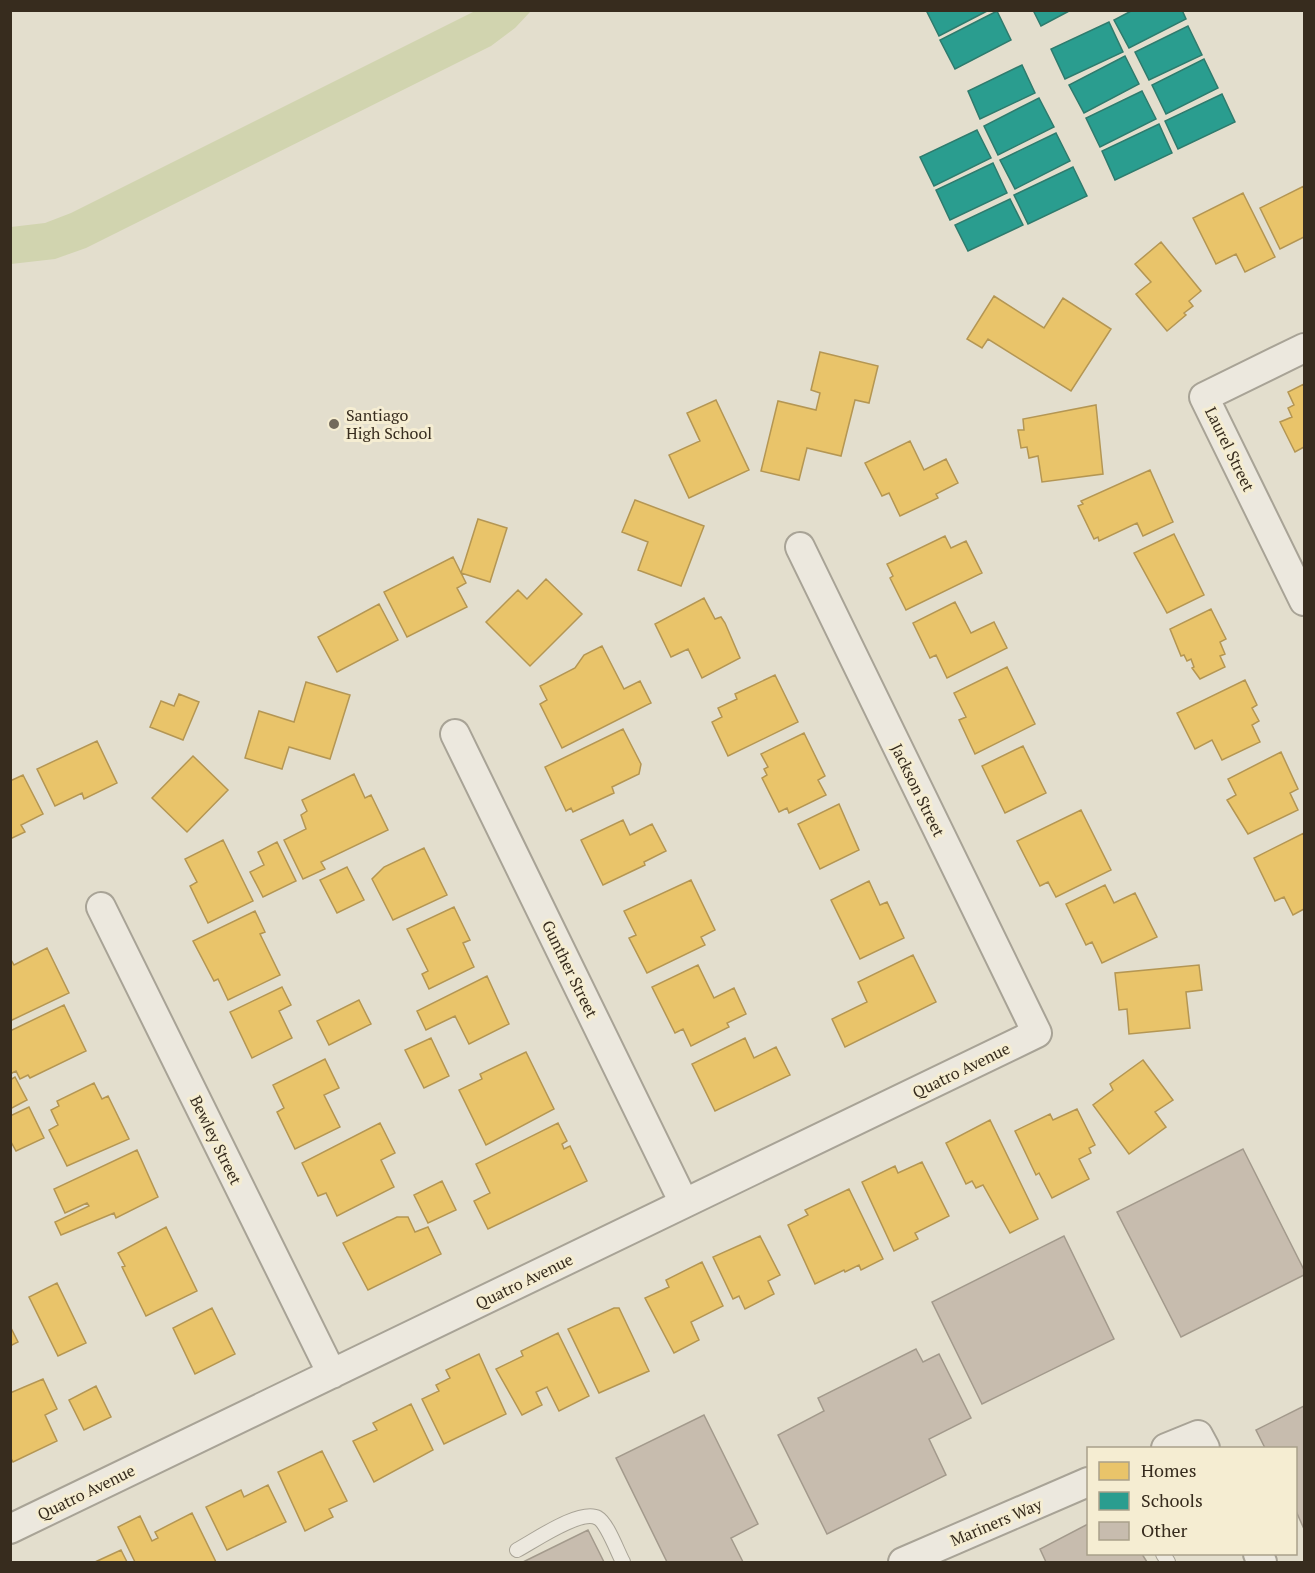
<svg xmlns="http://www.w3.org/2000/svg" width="1315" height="1573" font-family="'PT Serif',serif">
<rect width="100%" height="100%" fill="#e3decd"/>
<path fill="#d1d4af" d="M 475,11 L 531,11 L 515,28 L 491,46 L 86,248 L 55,259 L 11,264 L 11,227 L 45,223 L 71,213 Z"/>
<path fill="#e9c46a" stroke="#b49653" stroke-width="1.5" d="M 1304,186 L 1304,237 L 1280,249 L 1260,208 Z
M 1243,193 L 1275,257 L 1245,272 L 1236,254 L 1216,264 L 1193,218 Z
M 1161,242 L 1201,291 L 1189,301 L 1193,306 L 1184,313 L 1186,315 L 1167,331 L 1136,294 L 1151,282 L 1135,264 Z
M 994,296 L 1044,328 L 1063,298 L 1111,329 L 1071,391 L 988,339 L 982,348 L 967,339 Z
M 820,352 L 878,366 L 869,403 L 855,400 L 841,456 L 807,448 L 799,480 L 761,471 L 778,401 L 816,410 L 820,393 L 811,390 Z
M 1304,384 L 1304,447 L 1295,452 L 1280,422 L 1292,417 L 1288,408 L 1294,405 L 1288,392 Z
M 716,400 L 749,470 L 689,498 L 669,455 L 700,441 L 687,413 Z
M 1096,405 L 1103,474 L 1042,482 L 1038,456 L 1029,458 L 1027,447 L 1021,448 L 1018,430 L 1024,430 L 1023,419 Z
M 910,441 L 924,470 L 946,459 L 958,483 L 936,494 L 938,498 L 900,516 L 889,493 L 882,496 L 865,463 Z
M 1150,470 L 1173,522 L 1143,536 L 1137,523 L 1099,541 L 1098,537 L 1094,539 L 1078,506 L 1083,504 L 1081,501 Z
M 635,500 L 704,526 L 681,586 L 638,570 L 648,542 L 622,532 Z
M 478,519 L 507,528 L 490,582 L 461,573 Z
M 1174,534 L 1204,595 L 1167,613 L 1134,553 Z
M 945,536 L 951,548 L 966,541 L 982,573 L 906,610 L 890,578 L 893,576 L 887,564 Z
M 453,557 L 466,583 L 457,588 L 467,607 L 407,637 L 384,592 Z
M 546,579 L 582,614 L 530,666 L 486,622 L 518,590 L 527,599 Z
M 704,598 L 715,619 L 721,617 L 725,623 L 740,658 L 702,678 L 688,649 L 671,657 L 655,624 Z
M 955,602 L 971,633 L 994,622 L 1007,648 L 947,678 L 936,655 L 930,658 L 913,623 Z
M 379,604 L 398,640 L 337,672 L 318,637 Z
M 1211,609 L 1226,639 L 1220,642 L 1225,654 L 1220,656 L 1225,667 L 1200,679 L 1192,668 L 1194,667 L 1191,659 L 1187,661 L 1184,655 L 1181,656 L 1170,629 Z
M 602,646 L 624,689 L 640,681 L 651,703 L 562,748 L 540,704 L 547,700 L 540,686 L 575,668 L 584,655 Z
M 1007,667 L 1035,724 L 975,754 L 959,720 L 966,717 L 954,693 Z
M 775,675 L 798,722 L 728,756 L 712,722 L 722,717 L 718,708 L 737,699 L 735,694 Z
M 1245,680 L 1257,705 L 1252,708 L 1259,721 L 1252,725 L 1260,742 L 1222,760 L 1212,740 L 1195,749 L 1177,713 Z
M 306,682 L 350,695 L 330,759 L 289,747 L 282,769 L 245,758 L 259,711 L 294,722 Z
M 179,694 L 199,702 L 183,740 L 150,727 L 161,701 L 174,706 Z
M 623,729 L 641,764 L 639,774 L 612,787 L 614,793 L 573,812 L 571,808 L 566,811 L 545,767 Z
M 804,733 L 825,776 L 818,780 L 826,795 L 789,813 L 787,808 L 779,812 L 762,778 L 767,775 L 764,769 L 768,767 L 761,754 Z
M 97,741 L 117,783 L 84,799 L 82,793 L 55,806 L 37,769 Z
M 1023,746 L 1046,793 L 1005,813 L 982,766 Z
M 1281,752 L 1298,789 L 1290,793 L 1298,810 L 1248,834 L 1227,800 L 1236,795 L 1228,779 Z
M 193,756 L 228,790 L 187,832 L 152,798 Z
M 354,774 L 365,798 L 371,795 L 388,830 L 321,862 L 325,869 L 303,879 L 284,840 L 306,829 L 301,815 L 307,811 L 302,800 Z
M 23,775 L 43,814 L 21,825 L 25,832 L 10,839 L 10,781 Z
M 839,804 L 859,850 L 820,869 L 798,824 Z
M 1081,810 L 1111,870 L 1056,897 L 1048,882 L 1040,886 L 1017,841 Z
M 623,820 L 630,835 L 652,824 L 666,851 L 644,862 L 645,865 L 603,885 L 581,840 Z
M 1304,833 L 1304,909 L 1293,915 L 1284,897 L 1275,901 L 1254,858 Z
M 223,840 L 253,901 L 208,923 L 190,886 L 197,882 L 185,859 Z
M 277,842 L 296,881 L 263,897 L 250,872 L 264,865 L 258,852 Z
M 424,848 L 447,895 L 393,920 L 372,879 L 384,867 Z
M 347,867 L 364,900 L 337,913 L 320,880 Z
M 691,880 L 715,930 L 701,937 L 705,945 L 647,973 L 629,938 L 636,935 L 624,911 Z
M 869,881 L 880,905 L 887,902 L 904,938 L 860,959 L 831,900 Z
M 1105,885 L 1114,903 L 1135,893 L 1157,937 L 1102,963 L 1092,942 L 1086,945 L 1066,904 Z
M 454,907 L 470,940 L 463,943 L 474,967 L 429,989 L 422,974 L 428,971 L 407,929 Z
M 255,911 L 265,932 L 260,934 L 280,975 L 228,1000 L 218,979 L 214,981 L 193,941 Z
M 47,948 L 69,993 L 10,1021 L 10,958 L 14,965 Z
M 913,955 L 936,1002 L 845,1047 L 832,1019 L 867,1002 L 858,982 Z
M 698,965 L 714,998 L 734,988 L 746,1014 L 727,1023 L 729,1027 L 691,1046 L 683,1029 L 675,1033 L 652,987 Z
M 1199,965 L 1202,990 L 1186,992 L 1190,1028 L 1129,1034 L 1127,1009 L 1119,1010 L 1115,973 Z
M 487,976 L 509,1024 L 469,1044 L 455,1016 L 426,1030 L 417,1011 Z
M 282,987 L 291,1005 L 279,1011 L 292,1038 L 252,1058 L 230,1012 Z
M 359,1000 L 371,1024 L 329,1045 L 317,1021 Z
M 64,1005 L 86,1051 L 30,1078 L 28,1075 L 20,1079 L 16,1071 L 10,1074 L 10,1031 Z
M 431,1038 L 449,1076 L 424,1088 L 405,1050 Z
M 745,1038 L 754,1058 L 776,1047 L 790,1075 L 715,1111 L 692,1064 Z
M 526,1052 L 554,1109 L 486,1145 L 459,1090 L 482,1079 L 480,1074 Z
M 325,1059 L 339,1088 L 324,1095 L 340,1127 L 295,1149 L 277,1112 L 284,1108 L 273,1085 Z
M 1143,1060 L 1173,1100 L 1155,1112 L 1166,1127 L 1129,1154 L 1093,1105 L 1113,1090 L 1110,1084 Z
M 15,1077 L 27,1100 L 10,1109 L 10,1080 Z
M 94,1083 L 102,1099 L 108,1096 L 129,1139 L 67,1166 L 49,1130 L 58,1125 L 51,1110 L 59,1106 L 57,1101 Z
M 29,1107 L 44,1138 L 16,1151 L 10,1140 L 10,1116 Z
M 1077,1109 L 1095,1145 L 1089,1148 L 1091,1153 L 1079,1159 L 1089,1179 L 1052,1198 L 1039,1173 L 1036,1175 L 1015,1131 L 1050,1114 L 1053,1120 Z
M 990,1120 L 1038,1219 L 1010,1233 L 983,1185 L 976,1188 L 972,1181 L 966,1184 L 946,1143 Z
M 380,1123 L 395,1153 L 381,1160 L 394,1187 L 337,1216 L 326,1193 L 318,1196 L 302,1163 Z
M 558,1123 L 567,1141 L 562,1144 L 564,1149 L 570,1146 L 587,1181 L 488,1229 L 474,1201 L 490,1193 L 476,1164 Z
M 137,1150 L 158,1197 L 116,1218 L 114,1213 L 61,1235 L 55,1222 L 89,1206 L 87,1203 L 65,1213 L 54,1189 Z
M 922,1162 L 949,1216 L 915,1233 L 918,1239 L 894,1251 L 862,1182 L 895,1166 L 898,1173 Z
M 442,1181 L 456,1210 L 428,1223 L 414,1195 Z
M 849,1189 L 883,1259 L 861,1270 L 859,1265 L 845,1272 L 844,1270 L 815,1284 L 788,1225 L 808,1215 L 805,1210 Z
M 397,1217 L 408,1217 L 415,1232 L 428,1227 L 441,1254 L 368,1290 L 343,1243 Z
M 166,1227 L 197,1291 L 146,1316 L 122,1267 L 125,1266 L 118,1253 Z
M 760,1236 L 780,1275 L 768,1281 L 774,1294 L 745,1309 L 739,1296 L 733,1299 L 713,1257 Z
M 702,1262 L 723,1306 L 691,1322 L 699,1340 L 674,1353 L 645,1298 L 669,1287 L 666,1280 Z
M 57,1283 L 86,1343 L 58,1356 L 29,1297 Z
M 212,1308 L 235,1354 L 195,1374 L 173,1328 Z
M 614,1308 L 619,1308 L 649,1371 L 599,1393 L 568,1329 Z
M 10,1326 L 18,1342 L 10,1346 Z
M 558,1333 L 589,1396 L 559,1411 L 547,1387 L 536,1392 L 542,1405 L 522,1415 L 496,1369 L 523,1356 L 521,1351 Z
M 479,1354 L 506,1414 L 444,1444 L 422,1399 L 439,1391 L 436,1385 L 450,1378 L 446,1370 Z
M 43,1379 L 57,1409 L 45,1415 L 57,1441 L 13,1462 L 10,1457 L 10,1393 Z
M 96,1386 L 111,1417 L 84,1430 L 69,1400 Z
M 411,1404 L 433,1450 L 374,1482 L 353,1441 L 377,1430 L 373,1423 Z
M 322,1451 L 347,1501 L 329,1509 L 333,1517 L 305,1531 L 278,1472 Z
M 268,1485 L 286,1522 L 227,1550 L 206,1507 L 241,1490 L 244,1497 Z
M 192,1513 L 216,1562 L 135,1562 L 118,1527 L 140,1516 L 152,1541 L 158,1538 L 155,1532 Z
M 121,1550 L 127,1562 L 95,1562 Z"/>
<path fill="#2a9d8f" stroke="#2e7b6d" stroke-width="1.5" d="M 926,10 L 989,10 L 939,36 Z
M 1033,10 L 1071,10 L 1041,26 Z
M 1133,10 L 1182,10 L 1186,19 L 1129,48 L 1114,20 Z
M 997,11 L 1011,40 L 955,69 L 940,40 Z
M 1109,22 L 1123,52 L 1065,79 L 1051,49 Z
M 1188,26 L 1202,55 L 1149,80 L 1135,52 Z
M 1125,56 L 1139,84 L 1084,113 L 1069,85 Z
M 1204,59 L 1218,88 L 1166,114 L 1152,85 Z
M 1022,65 L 1035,93 L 980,119 L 968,91 Z
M 1142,91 L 1156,119 L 1100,147 L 1086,118 Z
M 1222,94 L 1235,122 L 1178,149 L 1165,121 Z
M 1039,98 L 1054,127 L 998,155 L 984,126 Z
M 1159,124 L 1172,153 L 1115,180 L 1102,151 Z
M 977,130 L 991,158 L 934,186 L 920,157 Z
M 1056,133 L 1070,161 L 1015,189 L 1000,160 Z
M 993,163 L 1007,193 L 950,220 L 936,190 Z
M 1073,167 L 1087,196 L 1028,224 L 1014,195 Z
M 1010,199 L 1023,225 L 968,251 L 955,225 Z"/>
<path fill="#c7bcae" stroke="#a39a8c" stroke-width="1.5" d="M 1243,1149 L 1304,1270 L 1304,1275 L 1181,1337 L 1117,1212 Z
M 1064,1236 L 1114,1339 L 982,1404 L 932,1302 Z
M 916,1349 L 923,1362 L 939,1354 L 971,1418 L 929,1439 L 946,1475 L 827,1534 L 778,1435 L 824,1411 L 818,1398 Z
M 1304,1406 L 1304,1529 L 1296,1511 L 1296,1448 L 1265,1448 L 1256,1430 Z
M 704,1415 L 758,1524 L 731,1538 L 743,1562 L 667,1562 L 616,1458 Z
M 1088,1524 L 1088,1554 L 1142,1554 L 1147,1562 L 1046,1562 L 1040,1549 Z
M 588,1530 L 604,1562 L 523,1562 Z"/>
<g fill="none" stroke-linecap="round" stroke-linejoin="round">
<defs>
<path id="service" d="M 517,1550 C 534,1541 581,1508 598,1518 C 607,1523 618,1553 623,1562
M 1163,1554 L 1168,1562"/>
<path id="minor" d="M 1304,348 L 1204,397 L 1304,601
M 455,734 L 684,1203
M 101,907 L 332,1374
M 1166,1448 L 1198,1435 L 1205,1448
M 10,1529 L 1037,1033 L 800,547
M 1258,1554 L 1262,1562
M 903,1562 L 1088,1482"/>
</defs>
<use href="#service" stroke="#a8a396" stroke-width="16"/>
<use href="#minor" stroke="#a8a396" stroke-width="32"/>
<use href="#service" stroke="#ece8de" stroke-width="14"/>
<use href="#minor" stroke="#ece8de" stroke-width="28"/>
</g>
<circle fill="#736a5b" stroke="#f5edd2" stroke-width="2" cx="334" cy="424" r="6"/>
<g text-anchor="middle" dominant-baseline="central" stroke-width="6" stroke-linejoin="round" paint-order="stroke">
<g font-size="16" fill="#372c1e" stroke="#f5edd2" text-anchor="start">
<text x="346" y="415">Santiago<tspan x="346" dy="18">High School</tspan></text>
</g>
<g font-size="16" fill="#372c1e" stroke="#f5edd2">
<text transform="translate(1230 449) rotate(64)">Laurel Street</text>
<text transform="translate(918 790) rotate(64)">Jackson Street</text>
<text transform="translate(570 969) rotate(64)">Gunther Street</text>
<text transform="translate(961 1070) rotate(-26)">Quatro Avenue</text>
<text transform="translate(216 1140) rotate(64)">Bewley Street</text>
<text transform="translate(524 1281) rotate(-26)">Quatro Avenue</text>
<text transform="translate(86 1492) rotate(-26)">Quatro Avenue</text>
<text transform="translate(996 1522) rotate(-23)">Mariners Way</text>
</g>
</g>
<rect width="1315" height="1573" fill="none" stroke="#372c1e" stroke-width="24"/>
<rect x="1087" y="1447" width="210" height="108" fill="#f5edd2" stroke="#a9a08a" stroke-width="1.5"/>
<rect x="1099" y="1462" width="30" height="18" fill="#e9c46a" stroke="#a9a08a" stroke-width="1.5"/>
<text x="1141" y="1477" font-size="18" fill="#372c1e">Homes</text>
<rect x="1099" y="1492" width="30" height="18" fill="#2a9d8f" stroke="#a9a08a" stroke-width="1.5"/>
<text x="1141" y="1507" font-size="18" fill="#372c1e">Schools</text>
<rect x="1099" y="1522" width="30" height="18" fill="#c7bcae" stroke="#a9a08a" stroke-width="1.5"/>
<text x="1141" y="1537" font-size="18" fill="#372c1e">Other</text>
</svg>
